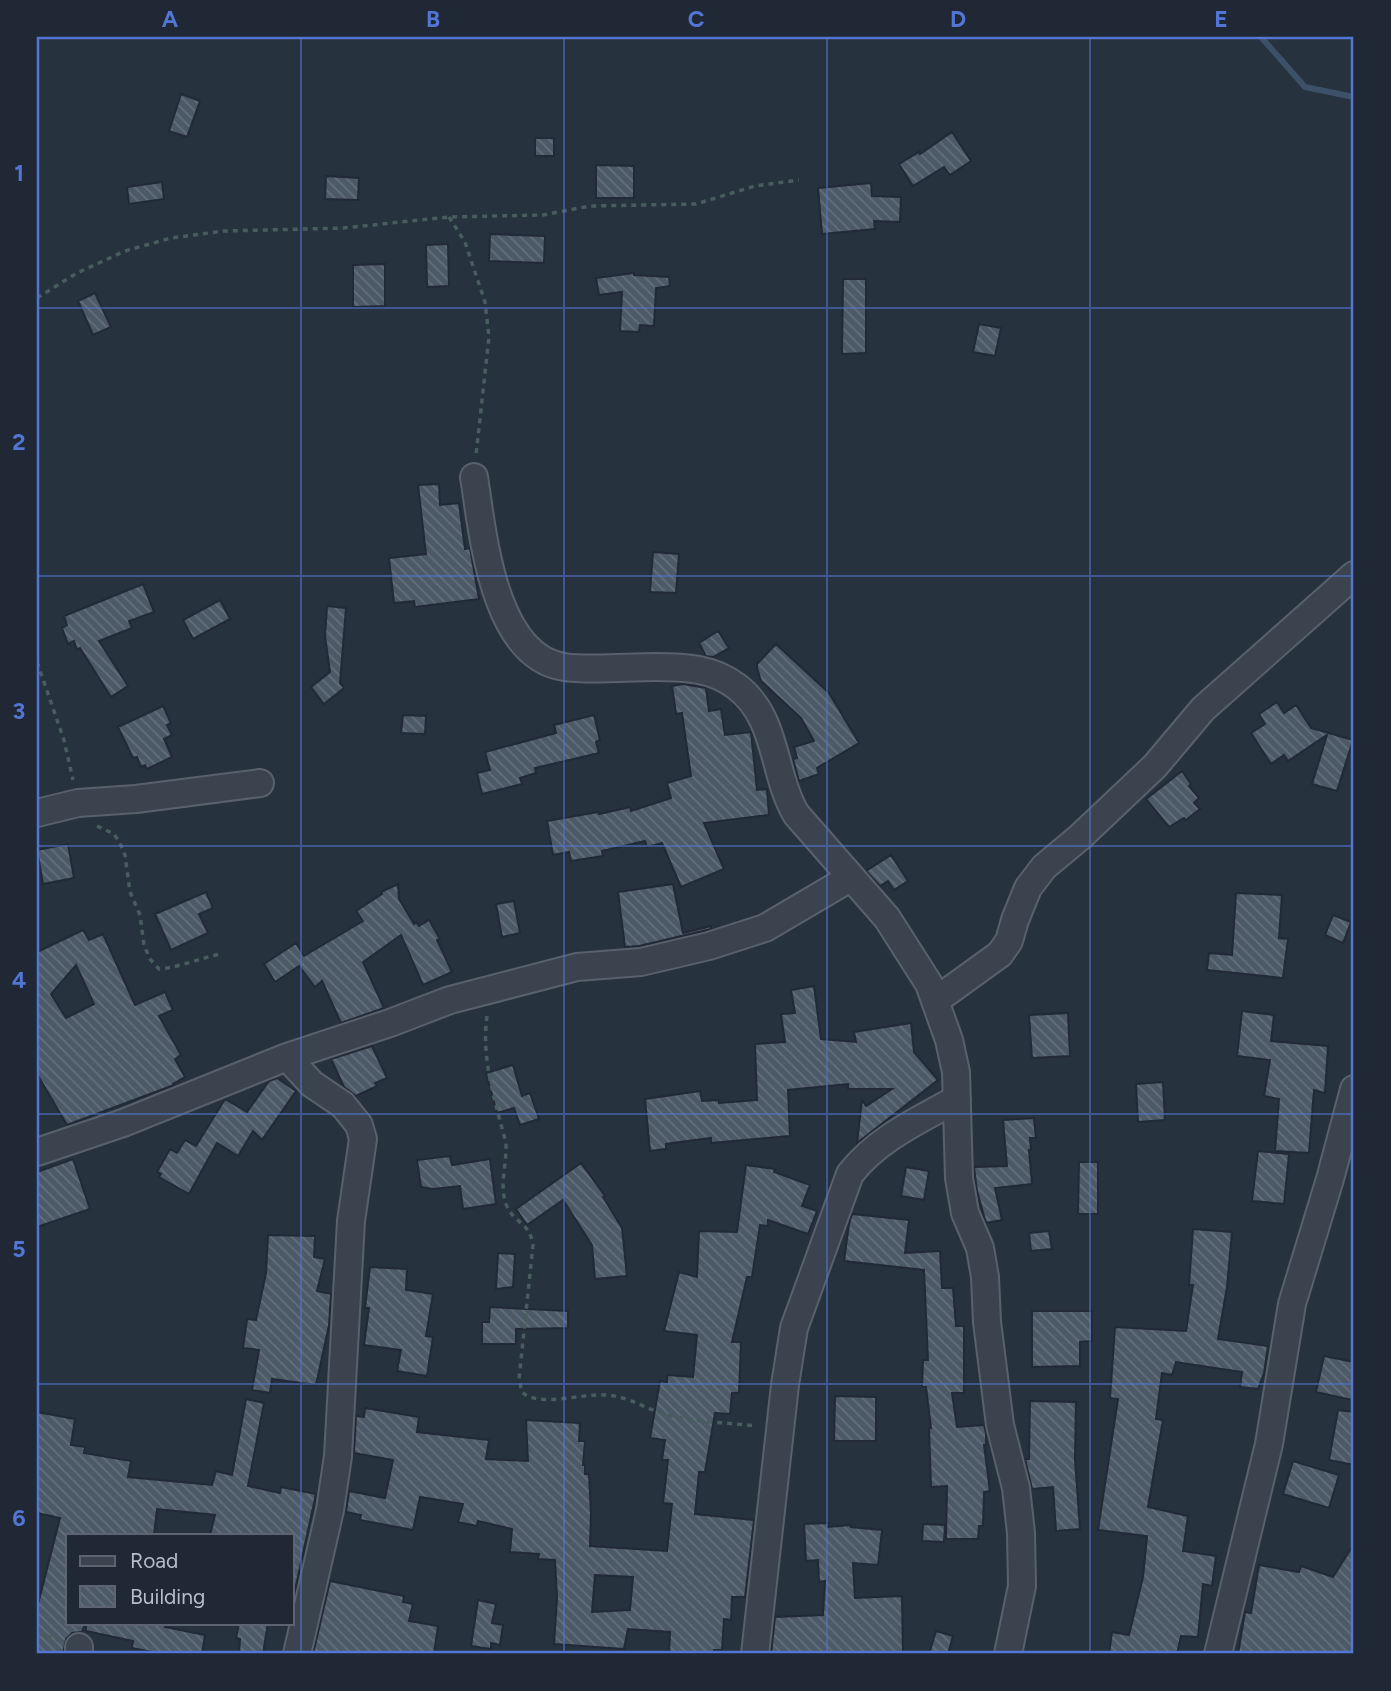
<svg xmlns="http://www.w3.org/2000/svg" width="1391" height="1691" font-family="Figtree,sans-serif">
<defs>
<pattern id="building-back-hatch" width="6" height="6" patternUnits="userSpaceOnUse" patternTransform="scale(1.75)"><rect width="6" height="6" fill="#4c5967"/><path d="M-1 5l2 2M0 0l6 6M5-1l2 2" fill="none" stroke="#646f7b"/></pattern>
</defs>
<rect width="100%" height="100%" fill="#26323e"/>
<g fill="none" stroke-linecap="round" stroke-linejoin="round">
<path stroke="#3c5067" stroke-width="6" d="M 1261,37 L 1305,87 L 1354,97"/>
</g>
<path fill="url(#building-back-hatch)" stroke="#212a36" stroke-width="2" fill-rule="evenodd" d="M 181,94 L 200,101 L 187,137 L 169,131 Z
M 952,132 L 971,161 L 950,175 L 944,167 L 913,186 L 899,164 L 919,152 L 920,154 Z
M 535,138 L 554,138 L 554,156 L 535,156 Z
M 596,165 L 634,166 L 634,198 L 596,198 Z
M 326,176 L 359,178 L 358,200 L 325,199 Z
M 162,182 L 164,199 L 129,204 L 127,187 Z
M 871,183 L 872,196 L 901,197 L 900,222 L 874,221 L 875,229 L 822,234 L 818,188 Z
M 490,234 L 545,236 L 544,263 L 489,261 Z
M 448,244 L 449,286 L 427,287 L 426,245 Z
M 385,264 L 385,306 L 353,307 L 353,265 Z
M 634,273 L 634,275 L 669,277 L 670,286 L 656,288 L 654,326 L 640,325 L 639,332 L 620,331 L 622,292 L 599,295 L 596,278 Z
M 843,279 L 866,279 L 866,353 L 842,354 Z
M 95,293 L 111,327 L 93,335 L 78,301 Z
M 979,324 L 1001,328 L 995,356 L 973,352 Z
M 439,484 L 440,505 L 459,503 L 465,549 L 470,548 L 479,599 L 415,607 L 414,601 L 394,603 L 389,558 L 426,554 L 418,485 Z
M 653,552 L 679,554 L 676,593 L 650,592 Z
M 143,584 L 154,612 L 129,621 L 132,628 L 99,641 L 128,686 L 111,697 L 80,648 L 77,650 L 74,641 L 68,644 L 62,628 L 67,625 L 64,616 Z
M 220,600 L 230,619 L 193,639 L 183,620 Z
M 327,606 L 346,608 L 340,683 L 344,688 L 324,704 L 311,687 L 330,672 L 325,636 Z
M 718,631 L 729,648 L 713,657 L 706,656 L 699,643 Z
M 776,644 L 829,693 L 859,743 L 817,768 L 819,774 L 799,781 L 793,759 L 797,758 L 794,747 L 814,741 L 801,718 L 761,681 L 757,668 L 757,664 Z
M 683,684 L 706,688 L 709,711 L 721,709 L 725,735 L 751,732 L 757,790 L 767,789 L 769,815 L 704,823 L 724,869 L 681,887 L 662,843 L 647,847 L 645,841 L 602,851 L 603,856 L 571,861 L 569,852 L 553,855 L 547,821 L 598,812 L 599,814 L 630,807 L 631,811 L 671,798 L 667,783 L 691,776 L 682,713 L 676,714 L 672,686 Z
M 1277,702 L 1284,713 L 1296,705 L 1311,728 L 1353,740 L 1337,791 L 1312,784 L 1327,735 L 1288,761 L 1284,755 L 1271,764 L 1251,733 L 1265,724 L 1259,714 Z
M 163,706 L 171,723 L 167,725 L 172,735 L 164,739 L 172,757 L 147,769 L 145,765 L 141,767 L 137,757 L 133,758 L 118,727 Z
M 403,715 L 426,716 L 425,734 L 401,733 Z
M 594,715 L 600,740 L 596,742 L 599,753 L 535,768 L 536,773 L 520,778 L 522,784 L 482,794 L 477,773 L 490,770 L 485,752 L 556,733 L 554,725 Z
M 1182,771 L 1191,784 L 1189,786 L 1199,798 L 1194,803 L 1200,809 L 1186,820 L 1184,818 L 1169,827 L 1146,799 Z
M 68,844 L 74,878 L 43,884 L 37,850 Z
M 891,855 L 908,881 L 894,890 L 888,881 L 880,886 L 866,871 Z
M 398,884 L 399,899 L 414,924 L 416,922 L 419,926 L 429,920 L 440,939 L 437,940 L 452,972 L 423,985 L 401,935 L 363,962 L 384,1008 L 341,1023 L 322,981 L 315,987 L 299,966 L 275,982 L 264,964 L 296,943 L 304,956 L 363,921 L 356,911 L 382,894 L 381,892 Z
M 673,884 L 683,933 L 711,926 L 711,929 L 639,946 L 625,947 L 618,892 Z
M 206,892 L 213,908 L 199,914 L 208,933 L 171,950 L 155,914 Z
M 1236,893 L 1282,895 L 1279,938 L 1288,939 L 1283,978 L 1207,970 L 1209,953 L 1232,955 Z
M 514,901 L 520,933 L 502,937 L 496,904 Z
M 1333,915 L 1351,922 L 1343,943 L 1325,935 Z
M 83,930 L 89,940 L 103,934 L 135,1005 L 165,992 L 173,1010 L 159,1016 L 181,1055 L 175,1059 L 185,1077 L 173,1084 L 174,1085 L 67,1125 L 37,1074 L 37,952 ZM 76,965 L 94,1004 L 66,1018 L 51,994 Z
M 814,986 L 821,1039 L 856,1042 L 854,1032 L 911,1023 L 914,1052 L 938,1080 L 857,1143 L 862,1100 L 866,1106 L 892,1089 L 848,1089 L 848,1084 L 788,1090 L 790,1136 L 711,1143 L 711,1138 L 666,1144 L 666,1149 L 650,1151 L 645,1099 L 700,1091 L 702,1101 L 719,1100 L 719,1103 L 757,1100 L 755,1044 L 785,1042 L 781,1014 L 795,1013 L 791,990 Z
M 1242,1011 L 1274,1015 L 1271,1041 L 1328,1046 L 1325,1093 L 1314,1090 L 1309,1153 L 1275,1151 L 1279,1099 L 1264,1096 L 1270,1060 L 1237,1056 Z
M 1068,1013 L 1070,1056 L 1032,1058 L 1029,1015 Z
M 372,1046 L 387,1078 L 375,1083 L 377,1086 L 356,1096 L 344,1087 L 331,1059 Z
M 513,1065 L 522,1096 L 530,1093 L 539,1119 L 520,1125 L 514,1108 L 497,1113 L 486,1073 Z
M 277,1078 L 296,1091 L 262,1140 L 253,1131 L 238,1156 L 217,1143 L 189,1194 L 159,1177 L 161,1174 L 157,1172 L 170,1149 L 177,1153 L 185,1140 L 196,1146 L 225,1099 L 247,1112 L 269,1081 Z
M 1163,1082 L 1165,1120 L 1138,1122 L 1136,1084 Z
M 1034,1118 L 1036,1138 L 1030,1138 L 1031,1150 L 1029,1150 L 1032,1184 L 995,1188 L 1002,1220 L 986,1223 L 977,1191 L 974,1167 L 1007,1166 L 1003,1120 Z
M 1258,1151 L 1289,1154 L 1284,1204 L 1252,1201 Z
M 450,1156 L 452,1165 L 490,1159 L 496,1204 L 463,1209 L 460,1186 L 433,1189 L 421,1187 L 417,1160 Z
M 73,1159 L 90,1209 L 37,1227 L 37,1172 Z
M 1079,1162 L 1098,1162 L 1098,1214 L 1078,1214 Z
M 581,1163 L 605,1196 L 603,1197 L 622,1228 L 627,1276 L 595,1279 L 592,1245 L 563,1200 L 527,1225 L 516,1209 Z
M 746,1165 L 775,1169 L 774,1172 L 810,1185 L 802,1206 L 817,1211 L 808,1234 L 768,1220 L 768,1226 L 760,1225 L 752,1277 L 747,1277 L 732,1342 L 741,1342 L 739,1393 L 732,1393 L 730,1414 L 715,1413 L 705,1472 L 699,1472 L 695,1514 L 754,1520 L 745,1597 L 732,1597 L 731,1620 L 724,1619 L 722,1650 L 714,1650 L 714,1654 L 669,1654 L 670,1632 L 628,1629 L 624,1649 L 554,1644 L 557,1598 L 555,1560 L 538,1559 L 539,1554 L 510,1552 L 512,1529 L 478,1521 L 477,1526 L 458,1522 L 463,1504 L 420,1497 L 413,1530 L 360,1520 L 361,1515 L 346,1512 L 349,1491 L 385,1498 L 393,1460 L 354,1453 L 356,1416 L 364,1417 L 365,1408 L 419,1417 L 417,1432 L 489,1440 L 486,1459 L 528,1461 L 526,1420 L 580,1423 L 579,1441 L 585,1441 L 583,1465 L 585,1465 L 585,1474 L 589,1474 L 591,1514 L 590,1546 L 667,1551 L 672,1504 L 663,1503 L 668,1460 L 662,1460 L 665,1440 L 650,1438 L 660,1381 L 667,1382 L 667,1375 L 693,1377 L 697,1335 L 664,1331 L 679,1272 L 697,1277 L 699,1231 L 737,1232 ZM 595,1575 L 633,1577 L 630,1610 L 592,1612 Z
M 906,1167 L 929,1171 L 924,1200 L 901,1196 Z
M 852,1214 L 909,1220 L 905,1253 L 940,1251 L 942,1288 L 953,1288 L 956,1326 L 964,1326 L 964,1393 L 952,1393 L 957,1427 L 984,1425 L 986,1433 L 986,1445 L 984,1445 L 990,1491 L 984,1492 L 983,1526 L 979,1526 L 978,1539 L 946,1539 L 947,1486 L 931,1487 L 929,1428 L 931,1428 L 926,1387 L 922,1387 L 923,1360 L 928,1360 L 924,1270 L 844,1261 L 849,1224 Z
M 1193,1229 L 1232,1232 L 1227,1287 L 1218,1339 L 1268,1346 L 1264,1373 L 1258,1389 L 1240,1387 L 1242,1372 L 1176,1362 L 1172,1375 L 1162,1373 L 1156,1419 L 1163,1420 L 1148,1507 L 1188,1516 L 1183,1551 L 1216,1556 L 1212,1586 L 1203,1584 L 1198,1637 L 1181,1636 L 1177,1654 L 1109,1654 L 1112,1632 L 1129,1635 L 1143,1577 L 1147,1536 L 1098,1530 L 1118,1399 L 1110,1398 L 1115,1327 L 1186,1331 L 1193,1285 L 1189,1285 Z
M 1049,1231 L 1052,1249 L 1031,1251 L 1029,1233 Z
M 268,1235 L 315,1236 L 314,1257 L 325,1259 L 317,1291 L 331,1294 L 329,1325 L 316,1385 L 272,1379 L 270,1393 L 252,1390 L 259,1350 L 243,1348 L 247,1319 L 256,1320 L 266,1273 Z
M 498,1253 L 515,1254 L 513,1287 L 496,1289 Z
M 370,1267 L 407,1269 L 406,1290 L 433,1294 L 426,1336 L 433,1337 L 427,1376 L 397,1371 L 401,1350 L 364,1345 L 369,1308 L 365,1308 Z
M 490,1307 L 568,1311 L 568,1328 L 516,1329 L 516,1344 L 482,1344 L 482,1322 L 489,1322 Z
M 1032,1311 L 1092,1311 L 1092,1341 L 1080,1342 L 1080,1366 L 1032,1367 Z
M 1324,1356 L 1354,1362 L 1352,1400 L 1316,1392 Z
M 835,1396 L 876,1397 L 876,1441 L 834,1441 Z
M 246,1399 L 264,1403 L 248,1486 L 280,1493 L 281,1487 L 316,1494 L 292,1604 L 292,1535 L 210,1535 L 215,1515 L 157,1509 L 154,1535 L 68,1535 L 68,1623 L 85,1623 L 82,1632 L 72,1633 L 66,1639 L 63,1654 L 37,1654 L 37,1608 L 60,1518 L 37,1513 L 37,1412 L 75,1419 L 71,1445 L 85,1447 L 84,1453 L 131,1461 L 128,1477 L 212,1485 L 216,1471 L 232,1475 Z
M 1030,1401 L 1076,1402 L 1075,1459 L 1080,1529 L 1056,1531 L 1053,1487 L 1032,1489 L 1025,1459 L 1029,1459 Z
M 1338,1410 L 1354,1412 L 1354,1465 L 1329,1460 Z
M 1293,1461 L 1339,1475 L 1329,1508 L 1283,1494 Z
M 828,1523 L 828,1527 L 851,1525 L 851,1527 L 882,1530 L 878,1565 L 853,1563 L 855,1598 L 902,1596 L 903,1654 L 771,1654 L 775,1617 L 823,1615 L 825,1581 L 819,1582 L 818,1560 L 806,1561 L 804,1524 Z
M 923,1524 L 945,1525 L 944,1542 L 922,1541 Z
M 1354,1544 L 1354,1654 L 1238,1654 L 1245,1612 L 1251,1613 L 1259,1565 L 1299,1572 L 1301,1566 L 1333,1577 Z
M 330,1581 L 404,1596 L 403,1602 L 413,1604 L 409,1621 L 438,1626 L 434,1654 L 313,1654 Z
M 478,1600 L 496,1604 L 492,1623 L 503,1625 L 500,1645 L 491,1643 L 491,1649 L 471,1646 Z
M 86,1623 L 166,1623 L 165,1627 L 205,1635 L 202,1654 L 162,1654 L 132,1648 L 133,1641 L 86,1631 Z
M 239,1623 L 268,1623 L 263,1654 L 239,1654 L 240,1639 L 236,1638 Z
M 936,1631 L 953,1636 L 948,1654 L 929,1654 Z"/>
<g fill="none" stroke-linecap="round" stroke-linejoin="round">
<defs>
<path id="minor" d="M 474,477 C 483,534 493,656 564,667 C 589,671 629,667 655,667 C 685,667 712,668 736,686 C 778,717 772,773 796,814 L 887,918 L 929,984 L 949,1040 L 956,1072 L 959,1178 L 965,1213 L 980,1248 L 985,1277 L 987,1322 L 1000,1425 L 1016,1488 L 1021,1533 L 1022,1586 L 1008,1654
M 37,813 L 78,803 L 136,799 L 260,783
M 935,1001 L 1000,954 L 1009,941 L 1015,920 L 1028,888 L 1044,867 L 1080,837 L 1155,766 L 1203,709 L 1354,575
M 287,1057 L 312,1084 L 343,1105 L 359,1125 L 363,1139 L 351,1221 L 338,1456 L 330,1510 L 297,1654
M 37,1152 L 123,1123 L 287,1057 L 390,1023 L 450,1000 L 577,967 L 641,962 L 709,946 L 765,928 L 850,878
M 79,1654 L 79,1647
M 755,1654 L 785,1385 L 794,1328 L 850,1174 C 877,1139 919,1120 957,1099
M 1218,1654 L 1269,1444 L 1292,1304 L 1330,1179 L 1354,1089"/>
</defs>
<use href="#minor" stroke="#58616c" stroke-width="30"/>
<path stroke="#485d5e" stroke-width="3.5" stroke-dasharray="5 5" stroke-linecap="butt" d="M 449,217 L 465,242 L 485,302 L 489,337 L 476,455
M 37,298 L 77,273 L 125,251 L 171,238 L 224,231 L 343,228 L 449,217 L 543,215 L 590,206 L 696,204 L 755,186 L 799,180
M 37,662 L 64,740 L 73,780
M 97,826 L 114,834 L 120,843 L 125,855 L 130,892 L 140,915 L 144,945 L 150,959 L 159,969 C 181,967 200,958 221,954
M 487,1016 C 481,1059 495,1101 506,1143 C 507,1164 499,1184 506,1204 C 514,1225 529,1220 533,1245 L 519,1379 L 522,1392 C 538,1408 583,1393 605,1395 C 630,1396 648,1411 672,1416 C 699,1422 729,1423 757,1426
M 37,1633 L 58,1640"/>
<use href="#minor" stroke="#3a434e" stroke-width="26"/>
</g>
<path fill="none" stroke="#5375d3" stroke-width="2" stroke-opacity="0.55" d="M 301,37 L 301,1654M 564,37 L 564,1654M 827,37 L 827,1654M 1090,37 L 1090,1654M 37,308 L 1354,308M 37,576 L 1354,576M 37,846 L 1354,846M 37,1114 L 1354,1114M 37,1384 L 1354,1384"/>
<rect width="1391" height="1691" fill="none" stroke="#1f2834" stroke-width="77"/>
<rect x="66" y="1534" width="228" height="91" fill="#1f2834" stroke="#5b6470" stroke-width="2"/>
<rect x="80" y="1556" width="35" height="10" fill="#3a434e" stroke="#5b6470" stroke-width="2"/>
<text x="130" y="1568" font-size="21" fill="#b6bec9">Road</text>
<rect x="80" y="1586" width="35" height="21" fill="url(#building-back-hatch)" stroke="#5b6470" stroke-width="2"/>
<text x="130" y="1604" font-size="21" fill="#b6bec9">Building</text>
<rect x="38" y="38" width="1314" height="1614" fill="none" stroke="#5375d3" stroke-width="2.5"/>
<g font-size="23" text-anchor="middle" font-weight="bold" fill="#5375d3">
<text x="170" y="27">A</text>
<text x="433" y="27">B</text>
<text x="696" y="27">C</text>
<text x="958" y="27">D</text>
<text x="1221" y="27">E</text>
<text x="19" y="181">1</text>
<text x="19" y="450">2</text>
<text x="19" y="719">3</text>
<text x="19" y="988">4</text>
<text x="19" y="1257">5</text>
<text x="19" y="1526">6</text>
</g>
</svg>
